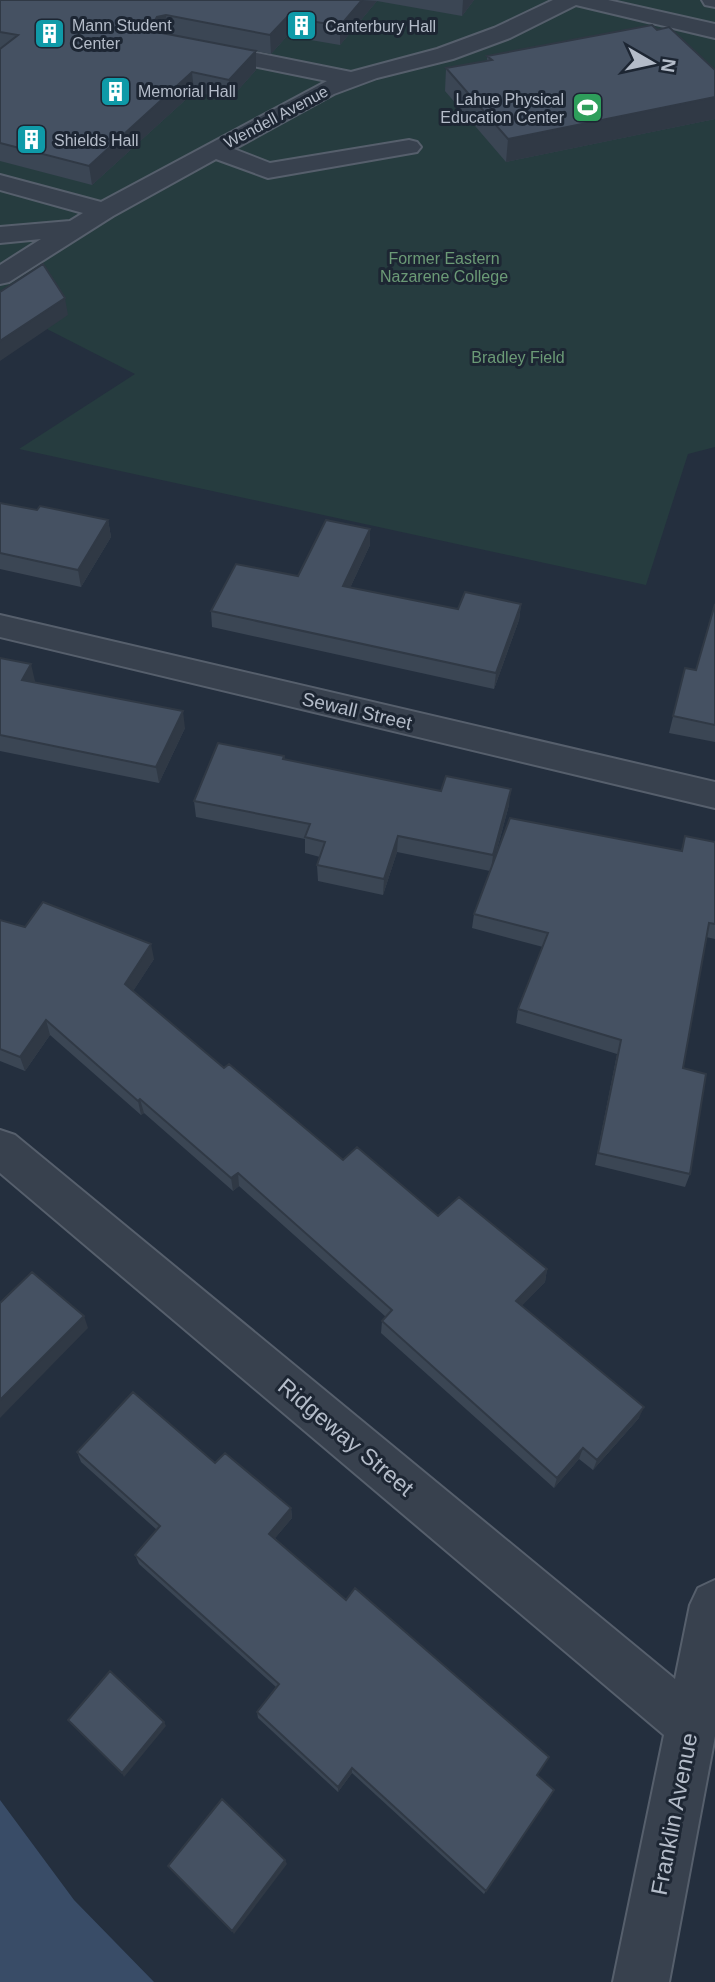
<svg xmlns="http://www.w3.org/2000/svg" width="715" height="1982" font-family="Helvetica,sans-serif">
<rect width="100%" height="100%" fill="#242f3e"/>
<path fill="#263c3f" d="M 0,0 L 715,0 L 715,447 L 688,454 L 646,585 L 19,449 L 135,374 L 0,305 Z"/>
<path fill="#394c67" d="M 0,1800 L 74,1900 L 154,1982 L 0,1982 Z"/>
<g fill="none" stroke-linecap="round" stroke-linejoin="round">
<defs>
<path id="minor" d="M 553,0 L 608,0 L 715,24 L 715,38 L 576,5 L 510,38 L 453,59 L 377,78 L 334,94 L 234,149 L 270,163 L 409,140 L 417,142 L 421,147 L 417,152 L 268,178 L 216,159 L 113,216 L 9,282 L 0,284 L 0,265 L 41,239 L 0,243 L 0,227 L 70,221 L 83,213 L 0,190 L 0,175 L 101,202 L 327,81 L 198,55 L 195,50 L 198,45 L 206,43 L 351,72 L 437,49 L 494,28 Z
M 702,0 L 715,0 L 715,7 L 705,5 Z
M 0,615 L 715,782 L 715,808 L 0,637 Z
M 0,1130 L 15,1135 L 675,1679 L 690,1605 L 698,1588 L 715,1580 L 715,1736 L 669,1982 L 613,1982 L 664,1735 L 0,1173 Z"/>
</defs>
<use href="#minor" stroke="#565f6c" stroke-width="4"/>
<use href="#minor" fill="#38414e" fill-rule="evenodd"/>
</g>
<path fill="#3b4654" d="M 0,0 L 474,0 L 462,16 L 377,1 L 340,45 L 287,36 L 271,54 L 167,34 L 256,51 L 256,70 L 230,99 L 194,92 L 92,185 L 0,161 Z
M 657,30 L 715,70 L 715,119 L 506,162 L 445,91 L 446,68 L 487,61 L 487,56 Z
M 0,503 L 37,510 L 108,520 L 111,537 L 81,587 L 0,569 Z
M 370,529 L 370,545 L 350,588 L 458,609 L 521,604 L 519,620 L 494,689 L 212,627 L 211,611 L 298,576 Z
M 715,604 L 715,742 L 669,733 L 685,668 L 696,670 Z
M 0,658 L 35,681 L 34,682 L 185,728 L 159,783 L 0,751 Z
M 284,756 L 285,760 L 509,805 L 495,857 L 681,851 L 685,836 L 715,842 L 715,939 L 706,937 L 683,1068 L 690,1174 L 685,1187 L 595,1165 L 617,1054 L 516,1023 L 518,1009 L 543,947 L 472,928 L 474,914 L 490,871 L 397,852 L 383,895 L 318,881 L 317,865 L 320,857 L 305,853 L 305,839 L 196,817 L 194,801 Z
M 0,920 L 154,959 L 133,991 L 224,1068 L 343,1160 L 438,1216 L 547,1269 L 545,1282 L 521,1306 L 639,1418 L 593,1470 L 579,1459 L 554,1488 L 381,1333 L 382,1321 L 386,1317 L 239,1186 L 233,1191 L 144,1113 L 141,1115 L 50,1035 L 25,1071 L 0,1061 Z
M 77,1452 L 215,1463 L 291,1508 L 292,1518 L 275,1538 L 554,1790 L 484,1894 L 352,1773 L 338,1792 L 258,1718 L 257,1712 L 276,1687 L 139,1564 L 135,1555 L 157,1530 L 81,1462 Z"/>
<path fill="#303945" d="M 362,0 L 377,1 L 340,45 L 340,26 Z
M 463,0 L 474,0 L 462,16 Z
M 166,15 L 168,33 L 158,35 L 152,25 L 157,17 Z
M 287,17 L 287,36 L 271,54 L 270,35 Z
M 256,51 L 256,70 L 230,99 L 229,80 Z
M 192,72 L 194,92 L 92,185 L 89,166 Z
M 715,97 L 715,119 L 506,162 L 508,139 Z
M 65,298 L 68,315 L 0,361 L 0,341 Z
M 108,520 L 111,537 L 81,587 L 78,570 Z
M 370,529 L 370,545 L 343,603 L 343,586 Z
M 521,604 L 519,620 L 494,689 L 496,673 Z
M 31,664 L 35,681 L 26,697 L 22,680 Z
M 183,711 L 185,728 L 159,783 L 156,767 Z
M 511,789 L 509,805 L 491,871 L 493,855 Z
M 398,836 L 397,852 L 383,895 L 384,879 Z
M 151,944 L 154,959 L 128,999 L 125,984 Z
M 46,1020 L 50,1035 L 25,1071 L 20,1057 Z
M 140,1099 L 144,1113 L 141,1115 L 138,1101 Z
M 238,1173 L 239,1186 L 233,1191 L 231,1178 Z
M 547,1269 L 545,1282 L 514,1314 L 516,1301 Z
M 84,1316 L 88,1328 L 0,1418 L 0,1400 Z
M 644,1407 L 639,1418 L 593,1470 L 597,1460 Z
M 583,1448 L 579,1459 L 554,1488 L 557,1478 Z
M 291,1508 L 292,1518 L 271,1543 L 269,1534 Z
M 164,1722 L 166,1726 L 124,1777 L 122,1773 Z
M 352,1768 L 352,1773 L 338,1792 L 338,1787 Z
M 285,1860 L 287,1864 L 234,1934 L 232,1931 Z"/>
<path fill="#455162" stroke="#303945" stroke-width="2" d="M 0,0 L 362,0 L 340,26 L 287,17 L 270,35 L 166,15 L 157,17 L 152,25 L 157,32 L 256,51 L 229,80 L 192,72 L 89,166 L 0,143 L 0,49 L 18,35 L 0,32 Z
M 652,25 L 657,30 L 669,27 L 715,70 L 715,97 L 508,139 L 446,68 L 492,60 L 487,56 Z
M 43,264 L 65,298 L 0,341 L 0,292 Z
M 0,503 L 37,510 L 40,506 L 108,520 L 78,570 L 0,553 Z
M 326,520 L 370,529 L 343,586 L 458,609 L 465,592 L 521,604 L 496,673 L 211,611 L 236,564 L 298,576 Z
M 715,604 L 715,725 L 673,716 L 685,668 L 696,670 Z
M 0,658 L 31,664 L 22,680 L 183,711 L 156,767 L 0,735 Z
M 218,743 L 284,756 L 283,759 L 441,791 L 446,776 L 511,789 L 493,855 L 398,836 L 384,879 L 317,865 L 325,842 L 305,837 L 310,824 L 194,801 Z
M 510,818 L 682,851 L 685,836 L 715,842 L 715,924 L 709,923 L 683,1068 L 706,1074 L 690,1174 L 598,1153 L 621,1040 L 518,1009 L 548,933 L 474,914 Z
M 43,902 L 151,944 L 125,984 L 224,1068 L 229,1064 L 343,1160 L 357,1147 L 438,1216 L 459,1197 L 547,1269 L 516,1301 L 644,1407 L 597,1460 L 583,1448 L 557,1478 L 382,1321 L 392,1310 L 238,1173 L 231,1178 L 140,1099 L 138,1101 L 46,1020 L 20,1057 L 0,1049 L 0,920 L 25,927 Z
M 32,1272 L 84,1316 L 0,1400 L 0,1303 Z
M 133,1392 L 215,1463 L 225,1453 L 291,1508 L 269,1534 L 346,1600 L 355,1588 L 549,1757 L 537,1775 L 554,1790 L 486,1891 L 352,1768 L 338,1787 L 257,1712 L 279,1684 L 135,1555 L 160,1526 L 77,1452 Z
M 110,1671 L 164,1722 L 122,1773 L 68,1720 Z
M 222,1799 L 285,1860 L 232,1931 L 168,1866 Z"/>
<defs>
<symbol id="building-square" viewBox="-11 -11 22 22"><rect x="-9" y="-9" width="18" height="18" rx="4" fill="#0f9aa8" stroke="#1d2633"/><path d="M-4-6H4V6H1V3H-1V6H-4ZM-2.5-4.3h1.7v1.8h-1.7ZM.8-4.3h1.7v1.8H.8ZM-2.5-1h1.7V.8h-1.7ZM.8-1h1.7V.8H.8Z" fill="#fff"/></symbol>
<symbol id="stadium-square" viewBox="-11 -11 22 22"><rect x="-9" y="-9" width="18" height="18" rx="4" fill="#2e9e5b" stroke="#1d2633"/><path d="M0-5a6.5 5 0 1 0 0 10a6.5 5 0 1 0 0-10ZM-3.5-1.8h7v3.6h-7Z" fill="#fff"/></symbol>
</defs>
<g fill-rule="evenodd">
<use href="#building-square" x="284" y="8" width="35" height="35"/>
<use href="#building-square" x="32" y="16" width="35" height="35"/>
<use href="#building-square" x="98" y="74" width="35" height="35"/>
<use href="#stadium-square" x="570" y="90" width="35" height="35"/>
<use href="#building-square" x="14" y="122" width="35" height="35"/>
</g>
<g text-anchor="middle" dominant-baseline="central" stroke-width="6" stroke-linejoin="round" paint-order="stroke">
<g font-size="16" fill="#b4bcc9" stroke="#1d2633" text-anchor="start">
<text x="72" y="25">Mann Student<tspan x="72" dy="18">Center</tspan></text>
<text x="325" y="26">Canterbury Hall</text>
<text x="138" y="91">Memorial Hall</text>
<text x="564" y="99" text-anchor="end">Lahue Physical<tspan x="564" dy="18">Education Center</tspan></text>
<text x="54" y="140">Shields Hall</text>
</g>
<g font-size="16" fill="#b4bcc9" stroke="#1d2633">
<text transform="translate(276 117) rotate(-28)">Wendell Avenue</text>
</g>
<g font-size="16" fill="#6b9a76" stroke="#1d2633">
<text x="444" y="258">Former Eastern<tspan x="444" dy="18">Nazarene College</tspan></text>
<text x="518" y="357">Bradley Field</text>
</g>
<g font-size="19" fill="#b4bcc9" stroke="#1d2633">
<text transform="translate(357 711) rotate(13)">Sewall Street</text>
</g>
<g font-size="23" fill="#b4bcc9" stroke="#1d2633">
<text transform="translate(346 1437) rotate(40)">Ridgeway Street</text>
<text transform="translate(674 1814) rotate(-79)">Franklin Avenue</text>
</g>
</g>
<g transform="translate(652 63) rotate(99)" stroke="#1d2633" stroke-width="5" paint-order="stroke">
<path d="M0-5L12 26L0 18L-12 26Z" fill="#b4bcc9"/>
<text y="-10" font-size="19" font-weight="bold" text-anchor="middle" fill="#b4bcc9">N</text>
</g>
</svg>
